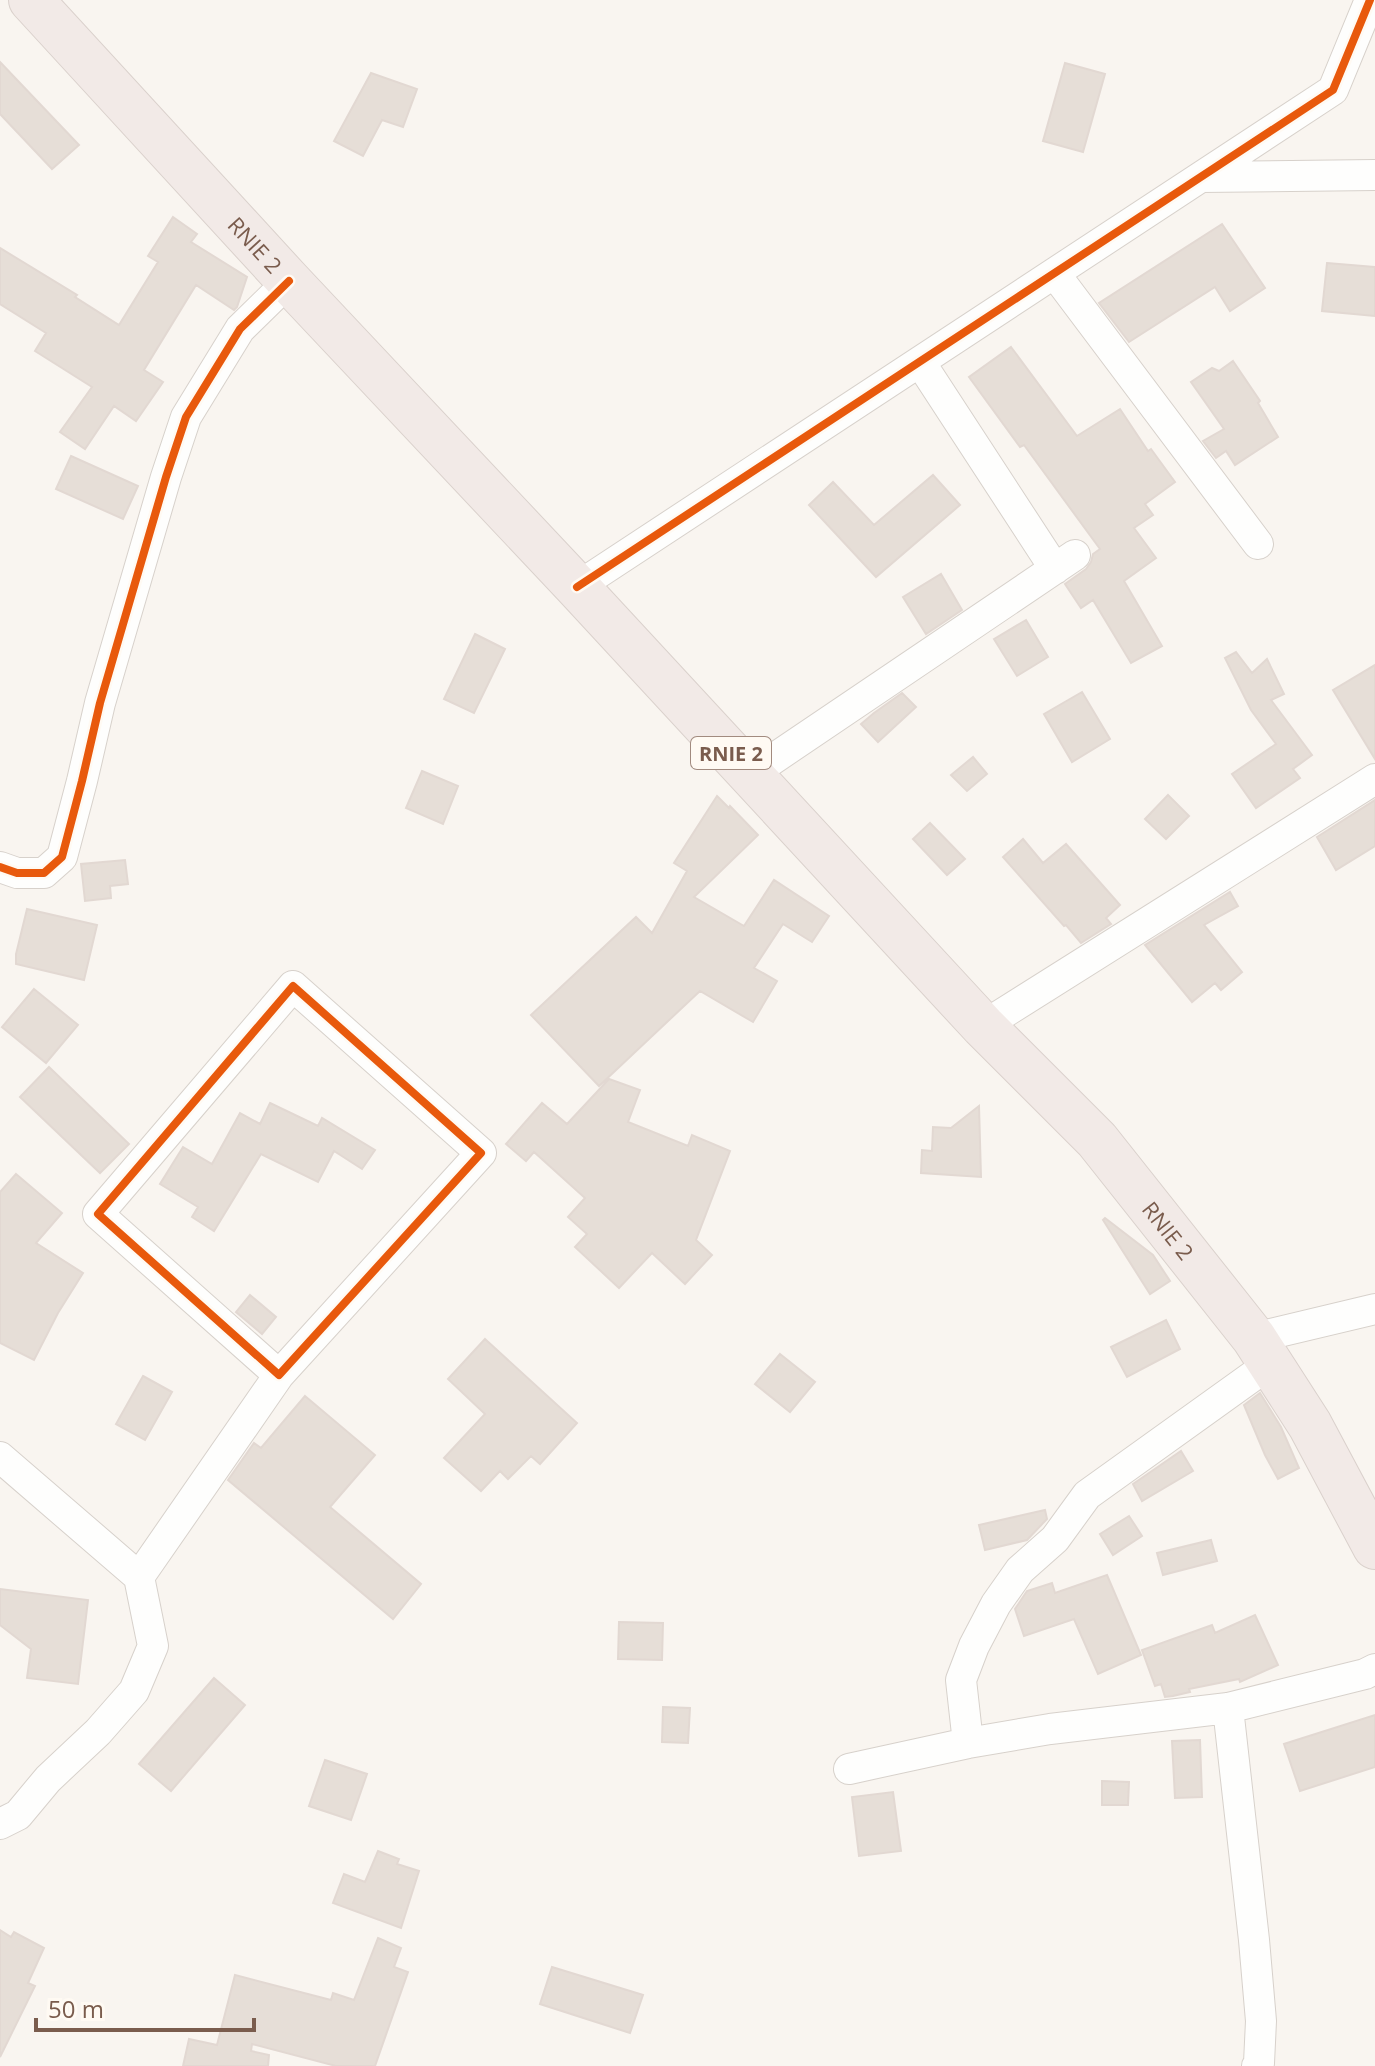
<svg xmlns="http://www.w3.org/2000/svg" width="1375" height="2066" font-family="'Open Sans',sans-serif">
<rect width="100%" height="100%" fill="#f9f5f0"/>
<path fill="#e6ded7" stroke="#e2d8d2" stroke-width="2" d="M 0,62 L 79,145 L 52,169 L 0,114 Z
M 1065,63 L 1105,74 L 1083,152 L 1043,141 Z
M 371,73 L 417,89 L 403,127 L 382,120 L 363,156 L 334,141 Z
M 173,217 L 197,234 L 191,242 L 247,277 L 237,307 L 234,310 L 196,285 L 144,370 L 163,382 L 136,421 L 114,406 L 85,449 L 60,432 L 92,387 L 35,351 L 46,333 L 0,304 L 0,248 L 77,295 L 75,297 L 119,325 L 158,262 L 148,256 Z
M 1222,224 L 1265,288 L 1230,311 L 1215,287 L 1129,342 L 1099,303 Z
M 1327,263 L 1375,267 L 1375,316 L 1322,311 Z
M 1011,347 L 1077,436 L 1120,409 L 1148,451 L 1151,449 L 1175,482 L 1145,504 L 1153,515 L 1134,528 L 1156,558 L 1124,581 L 1162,646 L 1131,663 L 1093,600 L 1081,608 L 1065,584 L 1086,569 L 1091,562 L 1093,554 L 1100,549 L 1024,445 L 1020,447 L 969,377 Z
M 1233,361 L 1260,401 L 1258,403 L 1278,437 L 1235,465 L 1226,451 L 1216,458 L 1203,441 L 1224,429 L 1191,382 L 1212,368 L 1219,371 Z
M 71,456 L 138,486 L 123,519 L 56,489 Z
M 933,475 L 960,505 L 876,577 L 809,505 L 833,482 L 874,525 Z
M 941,574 L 962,610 L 926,634 L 903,597 Z
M 1026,620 L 1048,657 L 1017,676 L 994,639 Z
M 475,634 L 505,649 L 474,713 L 444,699 Z
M 1236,652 L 1252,673 L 1267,659 L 1284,694 L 1271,700 L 1312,755 L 1293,769 L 1300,778 L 1256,808 L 1232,774 L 1276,744 L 1251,710 L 1225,658 Z
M 1375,665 L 1375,759 L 1333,690 Z
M 1082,692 L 1110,739 L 1072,762 L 1044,714 Z
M 902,693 L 916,707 L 878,742 L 861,724 L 874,713 Z
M 973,757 L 987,774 L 967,791 L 951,775 Z
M 422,771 L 458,786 L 443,824 L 406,808 Z
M 1168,795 L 1189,816 L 1166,839 L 1145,819 Z
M 717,796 L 729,808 L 730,806 L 758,835 L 694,897 L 744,926 L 774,880 L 829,916 L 812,942 L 783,924 L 754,968 L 777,981 L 753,1022 L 700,991 L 599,1086 L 531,1015 L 636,917 L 652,933 L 687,871 L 674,863 Z
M 1375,800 L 1375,846 L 1336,870 L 1317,837 Z
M 930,823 L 965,859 L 947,875 L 913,839 Z
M 1023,839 L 1043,863 L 1066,844 L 1120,905 L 1106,918 L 1111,924 L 1081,943 L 1066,925 L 1064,926 L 1003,857 Z
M 125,860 L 128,884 L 110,886 L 111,898 L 85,901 L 81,864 Z
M 1230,892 L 1238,906 L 1204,925 L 1242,972 L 1221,990 L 1215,983 L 1192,1002 L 1145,945 Z
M 27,909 L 97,925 L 84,980 L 16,964 L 16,954 Z
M 34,989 L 78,1025 L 46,1063 L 2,1027 Z
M 49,1067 L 129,1144 L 100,1173 L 20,1097 Z
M 609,1079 L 640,1090 L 628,1122 L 688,1146 L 692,1135 L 730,1151 L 696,1240 L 712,1255 L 685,1284 L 652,1253 L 619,1288 L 575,1247 L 587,1234 L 568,1217 L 585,1198 L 534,1152 L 526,1161 L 506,1144 L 542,1103 L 567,1124 Z
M 270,1103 L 318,1126 L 322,1118 L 375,1150 L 362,1169 L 334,1151 L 318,1182 L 261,1154 L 214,1231 L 192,1217 L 198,1207 L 160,1184 L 183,1147 L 212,1164 L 240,1113 L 260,1124 Z
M 979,1106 L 981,1177 L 921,1173 L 922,1150 L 932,1151 L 933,1127 L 951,1128 Z
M 16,1174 L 62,1213 L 36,1243 L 83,1273 L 58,1313 L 34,1360 L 0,1343 L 0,1192 Z
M 1105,1218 L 1153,1255 L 1170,1281 L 1150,1294 L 1103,1220 Z
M 250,1295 L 276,1317 L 262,1334 L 236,1312 Z
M 1166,1320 L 1180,1349 L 1127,1377 L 1111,1347 Z
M 485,1339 L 577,1423 L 540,1464 L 531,1456 L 508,1479 L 500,1471 L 481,1491 L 444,1458 L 485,1414 L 448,1379 Z
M 780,1354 L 815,1382 L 790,1412 L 755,1384 Z
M 143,1376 L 172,1392 L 145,1440 L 116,1424 Z
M 1260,1393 L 1281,1427 L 1299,1468 L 1278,1479 L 1265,1455 L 1244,1405 Z
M 305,1396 L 375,1455 L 330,1507 L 421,1584 L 393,1619 L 228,1480 L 254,1443 L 261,1448 Z
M 1181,1451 L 1193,1471 L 1142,1501 L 1133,1484 Z
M 1045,1510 L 1047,1519 L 1027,1540 L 985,1550 L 979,1525 Z
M 1129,1516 L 1142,1536 L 1113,1555 L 1100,1534 Z
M 1211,1540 L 1217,1561 L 1163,1575 L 1157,1553 Z
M 1107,1575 L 1141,1655 L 1098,1674 L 1074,1619 L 1024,1636 L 1015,1609 L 1027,1591 L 1052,1583 L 1055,1593 Z
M 0,1589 L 88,1600 L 78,1684 L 27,1678 L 31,1649 L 0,1625 Z
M 1255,1615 L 1278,1665 L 1240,1682 L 1239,1679 L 1189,1689 L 1190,1692 L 1173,1696 L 1165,1697 L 1161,1684 L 1155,1686 L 1142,1650 L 1212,1625 L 1215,1633 Z
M 619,1622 L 663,1623 L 662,1660 L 618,1659 Z
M 214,1678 L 245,1705 L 171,1791 L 139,1764 Z
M 663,1707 L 690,1708 L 688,1743 L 662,1742 Z
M 1375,1715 L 1375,1767 L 1300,1791 L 1284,1744 Z
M 1200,1740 L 1202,1797 L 1175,1798 L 1172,1741 Z
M 325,1760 L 367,1774 L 351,1820 L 309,1806 Z
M 1102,1781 L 1129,1782 L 1128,1805 L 1102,1805 Z
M 893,1792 L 901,1851 L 859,1856 L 852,1797 Z
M 378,1851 L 399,1859 L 397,1864 L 419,1871 L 401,1928 L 333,1903 L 344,1874 L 365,1882 Z
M 0,1930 L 11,1937 L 14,1932 L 44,1948 L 28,1983 L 35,1986 L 0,2057 Z
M 378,1938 L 401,1948 L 394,1967 L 408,1972 L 375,2066 L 336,2066 L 252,2044 L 251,2051 L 269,2055 L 268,2066 L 183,2066 L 189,2039 L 217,2045 L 235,1975 L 331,2000 L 333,1993 L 354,2000 Z
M 552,1967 L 643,1995 L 630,2033 L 540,2004 Z"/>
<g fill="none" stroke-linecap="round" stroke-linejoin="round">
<defs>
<path id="minor" d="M 1201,177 L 1375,175
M 1055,274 L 1258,544
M 920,362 L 1055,569
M 577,587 L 1333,90 L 1370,0
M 751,774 L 1075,555
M 0,867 L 17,873 L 44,873 L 62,857 L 82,781 L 100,703 L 166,477 L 186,417 L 240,329 L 289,281
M 293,986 L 481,1153 L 279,1375 L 98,1214 Z
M 983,1026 L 1375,779
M 1254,1338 L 1375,1309
M 0,1457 L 139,1577
M 1228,1708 L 1254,1940 L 1261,2021 L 1259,2063 L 1257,2066
M 968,1743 L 961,1680 L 974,1646 L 996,1604 L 1020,1570 L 1055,1539 L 1087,1495 L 1271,1363
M 849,1769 L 968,1743 L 1050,1729 L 1228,1708 L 1365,1674 L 1375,1669
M 0,1824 L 18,1815 L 48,1779 L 98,1732 L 134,1691 L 153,1646 L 139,1577 L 279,1375"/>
<g id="highway">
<path id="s1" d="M 31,0 L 289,281 L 577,587 L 983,1026 L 1097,1140 L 1254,1338 L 1310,1425 L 1375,1547"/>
</g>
</defs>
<use href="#minor" stroke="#d7d1cb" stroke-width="32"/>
<use href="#highway" stroke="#dad1cc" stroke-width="46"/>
<use href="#minor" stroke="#fefefd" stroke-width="30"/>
<use href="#highway" stroke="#f2eae7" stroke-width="44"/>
<defs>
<path id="cycleway" d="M 577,587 L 1333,90 L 1370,0
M 0,867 L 17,873 L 44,873 L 62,857 L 82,781 L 100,703 L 166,477 L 186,417 L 240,329 L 289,281
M 293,986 L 481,1153 L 279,1375 L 98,1214 Z"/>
</defs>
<use href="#cycleway" stroke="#fffaf3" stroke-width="13"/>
<use href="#cycleway" stroke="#e8590c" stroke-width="8"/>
</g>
<g text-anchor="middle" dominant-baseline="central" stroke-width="6" stroke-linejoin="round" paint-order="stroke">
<rect fill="#fffaf3" stroke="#a28b7f" stroke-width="2" x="691" y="737" width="80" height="32" rx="6"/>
<g font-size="20" font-weight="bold" fill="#7a5c4d">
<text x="731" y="753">RNIE 2</text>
</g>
<g font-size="22" fill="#7a5c4d" stroke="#fffaf3">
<text stroke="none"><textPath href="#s1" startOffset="332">RNIE 2</textPath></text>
<text stroke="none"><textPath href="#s1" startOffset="1676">RNIE 2</textPath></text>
</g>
</g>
<path d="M36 2018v12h218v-12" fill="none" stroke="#7a5c4d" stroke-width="4"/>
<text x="48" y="2018" font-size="24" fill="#7a5c4d" stroke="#fffaf3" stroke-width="6" paint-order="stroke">50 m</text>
</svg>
